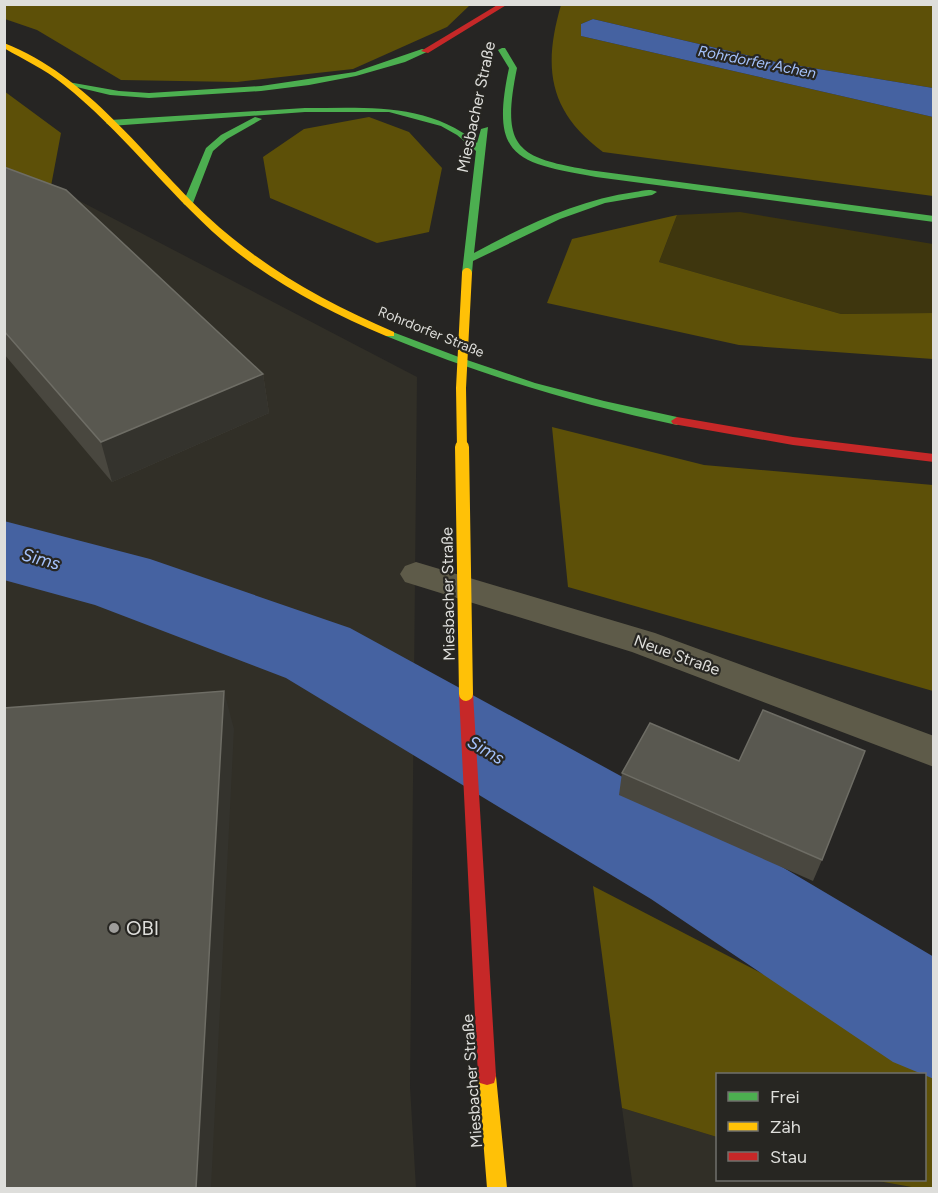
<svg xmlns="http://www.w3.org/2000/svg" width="938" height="1193" font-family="Figtree,sans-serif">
<rect width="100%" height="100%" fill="#262523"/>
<path fill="#312f27" d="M 5,170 L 51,186 L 417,377 L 410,1087 L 416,1188 L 5,1188 Z
M 622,1108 L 717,1137 L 718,1180 L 872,1180 L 917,1188 L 633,1188 Z"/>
<path fill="#3e360e" d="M 740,212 L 933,244 L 933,313 L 841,314 L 659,262 L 677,215 Z"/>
<path fill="#5d5008" d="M 5,4 L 470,5 L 447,27 L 353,69 L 237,82 L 121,80 L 37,30 L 5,19 Z
M 561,5 L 933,5 L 933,88 L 776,62 L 593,19 L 581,24 L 581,36 L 933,117 L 933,196 L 603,152 C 548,111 543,67 561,5 Z
M 4,91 L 61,133 L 51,186 L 5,170 Z
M 369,117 L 409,132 L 442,168 L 429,232 L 377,243 L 270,198 L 263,157 L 304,129 Z
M 677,215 L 659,262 L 841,314 L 933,313 L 933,359 L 739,345 L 547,303 L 572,239 Z
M 552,427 L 704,465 L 933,485 L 933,691 L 568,587 Z
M 593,886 L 933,1062 L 933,1188 L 917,1188 L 872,1180 L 924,1180 L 924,1074 L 718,1074 L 717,1137 L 622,1108 Z"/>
<path fill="#4562a1" d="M 593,19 L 776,62 L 933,88 L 933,117 L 581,36 L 581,24 Z"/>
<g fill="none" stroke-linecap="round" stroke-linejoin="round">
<path fill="#4562a1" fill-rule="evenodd" d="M 4,521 L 150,559 L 350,628 L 725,833 L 934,957 L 934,1079 L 893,1062 L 651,899 L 286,678 L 95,605 L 4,580 Z"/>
<path fill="#5e5b49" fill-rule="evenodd" d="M 416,562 L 655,633 L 934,736 L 934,767 L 632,652 L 405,582 L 400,574 L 405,566 Z"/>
<path fill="#4caf50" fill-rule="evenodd" d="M 502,48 L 505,48 L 517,68 C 500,151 518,158 596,171 L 934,216 L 934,222 L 596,177 C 515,163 490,157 509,68 L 498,50 Z
M 422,49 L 429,51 L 405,62 L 356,76 L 309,85 L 261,91 L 149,98 L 110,95 L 64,84 L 68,82 L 119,91 L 149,93 L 261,86 L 355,72 Z
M 305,108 C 365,108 428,102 477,143 L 481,129 L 488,127 L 474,253 C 524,226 577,200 635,192 C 642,191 650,188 657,192 L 652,195 L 605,203 L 560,219 L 473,261 L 472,273 L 467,276 L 462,273 L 476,151 L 457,135 L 441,126 L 389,112 L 305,112 L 110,126 L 106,123 L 110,120 Z
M 255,117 L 262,119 L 227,139 L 213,151 L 193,203 L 185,205 L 183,203 L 206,148 L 221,135 Z
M 390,331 L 464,359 L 535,383 L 604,401 L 677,417 L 683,421 L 677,425 C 577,404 481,375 386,336 L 386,332 Z"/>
<path fill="#ffc107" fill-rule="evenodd" d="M 4,43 C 89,76 144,157 208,217 C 263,268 326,303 394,332 L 394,336 L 386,336 C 327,311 271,282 222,240 C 166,191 121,130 63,84 C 45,69 24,60 4,48 Z
M 487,1067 L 494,1069 L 496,1076 L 507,1188 L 487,1188 L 478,1076 L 480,1069 Z"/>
<path fill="#c62828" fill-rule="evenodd" d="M 499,4 L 508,4 L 428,53 L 421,51 Z
M 677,417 L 793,437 L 934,454 L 934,462 L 793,445 L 673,424 L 671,421 Z
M 466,688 L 471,690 L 473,694 L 496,1076 L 494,1083 L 487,1085 L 480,1083 L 478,1076 L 459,694 L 461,690 Z"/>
<path stroke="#ffc107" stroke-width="10" d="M 462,448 L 461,388 L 467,273"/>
<path stroke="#ffc107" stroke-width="14" d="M 462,447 L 466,694"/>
</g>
<path fill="#49473f" d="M 4,167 L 263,374 L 269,413 L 112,482 L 4,354 Z
M 622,773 L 822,860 L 813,881 L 619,795 Z"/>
<path fill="#34332d" d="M 263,374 L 269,413 L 112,482 L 101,442 Z
M 224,691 L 234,729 L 211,1188 L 196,1188 Z"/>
<path fill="#595850" stroke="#6e6d65" stroke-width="1.5" d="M 4,167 L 66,190 L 263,374 L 101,442 L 4,331 Z
M 224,691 L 196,1188 L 4,1188 L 4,708 Z
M 763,710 L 865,751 L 822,860 L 622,773 L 650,723 L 739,761 Z"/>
<circle fill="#9e9d9b" stroke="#272622" stroke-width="2" cx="114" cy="928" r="6"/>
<g text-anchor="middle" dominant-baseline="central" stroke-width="4.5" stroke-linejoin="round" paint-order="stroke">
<g font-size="14" fill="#dededb" stroke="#272622">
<text transform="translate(431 332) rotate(22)">Rohrdorfer Straße</text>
</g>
<g font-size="15" font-style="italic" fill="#a4c1fa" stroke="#272622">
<text transform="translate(757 62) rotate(11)">Rohrdorfer Achen</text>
</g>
<g font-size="16" fill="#dededb" stroke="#272622">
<text transform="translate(476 107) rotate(-78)">Miesbacher Straße</text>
<text transform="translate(448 594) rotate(-91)">Miesbacher Straße</text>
<text transform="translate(677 655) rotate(20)">Neue Straße</text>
<text transform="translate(472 1081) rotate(-94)">Miesbacher Straße</text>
</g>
<g font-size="18" font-style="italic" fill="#a4c1fa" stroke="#272622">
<text transform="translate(41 559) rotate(15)">Sims</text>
<text transform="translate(486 750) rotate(30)">Sims</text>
</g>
<g font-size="20" fill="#dededb" stroke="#272622" text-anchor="start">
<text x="126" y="928">OBI</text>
</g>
</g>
<rect width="938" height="1193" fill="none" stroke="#dededb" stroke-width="12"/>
<rect x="716" y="1073" width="210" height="108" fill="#272622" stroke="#70706c" stroke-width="1.5"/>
<rect x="728" y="1092" width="30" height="9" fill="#4caf50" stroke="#70706c" stroke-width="1.5"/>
<text x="770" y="1103" font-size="18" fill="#dededb">Frei</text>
<rect x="728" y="1122" width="30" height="9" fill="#ffc107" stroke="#70706c" stroke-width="1.5"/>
<text x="770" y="1133" font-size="18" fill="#dededb">Zäh</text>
<rect x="728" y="1152" width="30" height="9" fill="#c62828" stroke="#70706c" stroke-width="1.5"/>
<text x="770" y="1163" font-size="18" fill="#dededb">Stau</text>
</svg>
